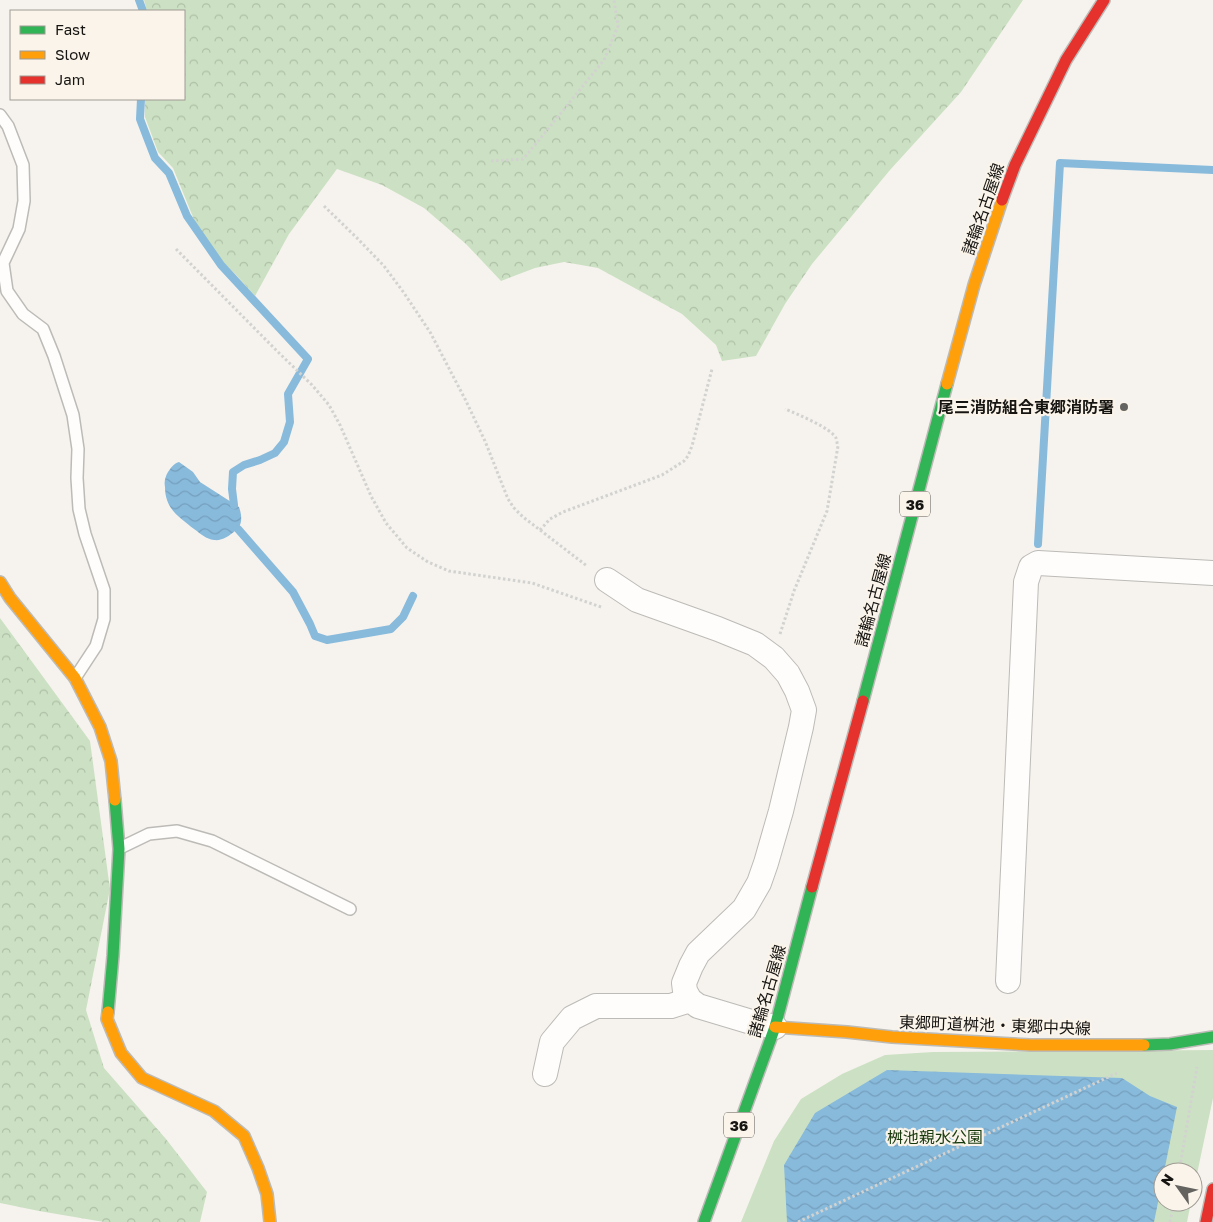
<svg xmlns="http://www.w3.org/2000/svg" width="1213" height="1222" font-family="'Golos Text','Noto Sans JP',sans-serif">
<defs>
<pattern id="forest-crowns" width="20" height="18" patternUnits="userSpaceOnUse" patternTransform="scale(1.25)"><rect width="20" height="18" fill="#cce1c3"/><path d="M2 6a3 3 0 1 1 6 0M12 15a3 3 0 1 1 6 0" fill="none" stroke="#aec0a6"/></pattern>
<pattern id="water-waves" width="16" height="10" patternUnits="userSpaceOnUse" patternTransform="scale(1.25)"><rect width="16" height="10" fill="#88badc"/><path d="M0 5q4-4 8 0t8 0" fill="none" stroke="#759fbc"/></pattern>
</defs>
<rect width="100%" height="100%" fill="#f6f3ee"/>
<path fill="url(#forest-crowns)" d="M 144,0 L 1023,0 L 961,92 L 890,170 L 812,264 L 785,304 L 756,356 L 722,361 L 716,345 L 682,314 L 598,268 L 564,262 L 535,268 L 501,281 L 466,244 L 424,208 L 382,185 L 337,169 L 289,234 L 255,296 L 238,277 L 221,260 L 195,222 L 173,168 L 158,152 L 145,117 L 145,99 L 184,99 L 184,11 L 147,11 Z
M 0,618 L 90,741 L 110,889 L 86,1010 L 104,1068 L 166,1139 L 207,1192 L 200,1222 L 104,1222 L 39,1211 L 0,1203 Z"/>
<path fill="#cce1c3" d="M 1213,1050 L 1213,1098 L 1193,1193 L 1193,1172 L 1163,1172 L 1163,1202 L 1191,1202 L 1187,1222 L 741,1222 L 774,1141 L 801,1099 L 842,1074 L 885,1055 L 933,1052 Z"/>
<path fill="url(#water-waves)" d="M 179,462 L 193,472 L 200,482 L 239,507 C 242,515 243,526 235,531 C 229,536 222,541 214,540 C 206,539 201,534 194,529 C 179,517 165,509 165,487 C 164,482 165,477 168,472 C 171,468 173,464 179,462 Z
M 887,1070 L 1122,1078 L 1150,1096 L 1177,1107 L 1164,1172 L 1163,1172 L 1163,1178 L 1154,1222 L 787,1222 L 784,1165 L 815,1113 Z"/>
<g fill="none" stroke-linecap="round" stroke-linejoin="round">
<path stroke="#88badc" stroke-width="8" d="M 139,0 L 143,11
M 141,99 L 140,119 L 148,140 L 155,158 L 169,173 L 187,216 L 221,265 L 308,359 L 288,394 L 290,422 L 284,442 L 275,453 L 260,460 L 244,465 L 233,472 L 232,489 L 234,505
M 238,529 L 293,592 L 310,624 L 315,636 L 327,640 L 391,629 L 403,617 L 413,596
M 1038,544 L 1060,163 L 1213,170"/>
<defs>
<path id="lane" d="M 0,115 L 8,126 L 23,165 L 24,201 L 19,229 L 3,263 L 7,291 L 23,314 L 43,329 L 54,356 L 73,415 L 78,449 L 77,478 L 79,509 L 85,534 L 104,590 L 104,619 L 96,646 L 75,678
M 120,848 L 149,834 L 177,831 L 212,841 L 350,909"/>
<path id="street" d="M 607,580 L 637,600 L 718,629 L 755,644 L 774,658 L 788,674 L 797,691 L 804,710 L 801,727 L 781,811 L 766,863 L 759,883 L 744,909 L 698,953 L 691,966 L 684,983 L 685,991 L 690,1000 L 698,1006 L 748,1021 L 775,1027
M 1008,981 L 1026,582 L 1031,567 L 1038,563 L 1213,573
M 545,1074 L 552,1042 L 572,1018 L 596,1006 L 671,1006 L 690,1000"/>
<path id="fast" d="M 863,701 L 947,384
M 108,1012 L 113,956 L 119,849 L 115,800
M 1144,1045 L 1170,1044 L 1213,1037
M 704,1222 L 775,1027 L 812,887"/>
<path id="slow" d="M 947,384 L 974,285 L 1002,200
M 0,582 L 10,598 L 75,678 L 100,727 L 111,761 L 115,800
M 108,1012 L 107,1019 L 121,1053 L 142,1078 L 214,1111 L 244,1136 L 258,1168 L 267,1194 L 270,1222
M 775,1027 L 847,1032 L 892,1037 L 1031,1045 L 1144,1045"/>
<path id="jam" d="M 1002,200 L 1015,165 L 1066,60 L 1104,0
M 812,887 L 863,701
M 1206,1222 L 1213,1189"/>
</defs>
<use href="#lane" stroke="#bdbbb7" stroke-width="14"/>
<use href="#street" stroke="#bdbbb7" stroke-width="26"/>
<use href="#fast" stroke="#bdbbb7" stroke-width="14"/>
<use href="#slow" stroke="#bdbbb7" stroke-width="14"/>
<use href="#jam" stroke="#bdbbb7" stroke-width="14"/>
<path stroke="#d2d2d0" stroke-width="3" stroke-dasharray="2.5 2.5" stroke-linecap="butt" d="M 491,161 L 523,159 L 539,140 L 604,60 L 618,26 L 614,0
M 324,206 L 357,238 L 384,266 L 404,293 L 430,332 L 465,399 L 485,441 L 508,499 L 514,508 L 523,517 L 587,566
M 176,249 L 277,351 L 312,385 L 329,405 L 340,425 L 371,496 L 386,523 L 407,548 L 428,562 L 449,571 L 532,583 L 601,607
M 540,530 L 550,519 L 563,512 L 662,475 L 684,461 L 688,456 L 692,446 L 712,369
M 780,634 L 794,591 L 827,511 L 838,446 C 837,444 837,441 836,438 C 831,428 797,414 785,409
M 1179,1172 L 1197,1067
M 798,1222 L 1117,1073
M 1170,1222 L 1174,1202"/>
<use href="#lane" stroke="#fefdfc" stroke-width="11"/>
<use href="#street" stroke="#fefdfc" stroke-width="24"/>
<use href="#fast" stroke="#30b455" stroke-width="11"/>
<use href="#slow" stroke="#ff9f0a" stroke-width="11"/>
<use href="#jam" stroke="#e5322d" stroke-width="11"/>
</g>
<circle fill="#65635f" stroke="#faf4ea" stroke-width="2" cx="1124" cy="407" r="5"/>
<g text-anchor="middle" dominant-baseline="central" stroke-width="4.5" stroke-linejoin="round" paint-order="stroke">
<g fill="#faf4ea" stroke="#5b5853" stroke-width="1">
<rect x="900" y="491.5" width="30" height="25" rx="4"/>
<rect x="724" y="1112.5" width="30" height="25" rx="4"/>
</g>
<g font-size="15" font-weight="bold" fill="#171512">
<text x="915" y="504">36</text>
<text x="739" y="1125">36</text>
</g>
<g font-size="16" fill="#171512" stroke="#faf4ea">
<text transform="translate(983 209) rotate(-71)">諸輪名古屋線</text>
<text transform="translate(873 600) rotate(-75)">諸輪名古屋線</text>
<text transform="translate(767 991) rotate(-74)">諸輪名古屋線</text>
<text transform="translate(995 1025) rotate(2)">東郷町道桝池・東郷中央線</text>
</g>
<g font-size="16" font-weight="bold" fill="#171512" stroke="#faf4ea" text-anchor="end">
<text x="1114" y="407">尾三消防組合東郷消防署</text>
</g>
<g font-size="16" fill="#17390c" stroke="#faf4ea">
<text x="935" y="1137">桝池親水公園</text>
</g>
</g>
<rect x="10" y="10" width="175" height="90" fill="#faf4ea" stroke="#9f9b94"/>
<rect x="20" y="26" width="25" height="8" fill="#30b455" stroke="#9f9b94"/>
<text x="55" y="35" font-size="15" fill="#171512">Fast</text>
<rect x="20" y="51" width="25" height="8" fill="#ff9f0a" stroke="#9f9b94"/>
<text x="55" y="60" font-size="15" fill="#171512">Slow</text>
<rect x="20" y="76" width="25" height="8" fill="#e5322d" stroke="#9f9b94"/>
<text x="55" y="85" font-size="15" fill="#171512">Jam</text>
<g transform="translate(1178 1187) rotate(303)"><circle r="24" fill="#faf4ea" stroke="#9f9b94"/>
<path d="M0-4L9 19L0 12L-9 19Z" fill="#65635f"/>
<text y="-8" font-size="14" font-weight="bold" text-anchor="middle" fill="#171512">N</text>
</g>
</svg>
